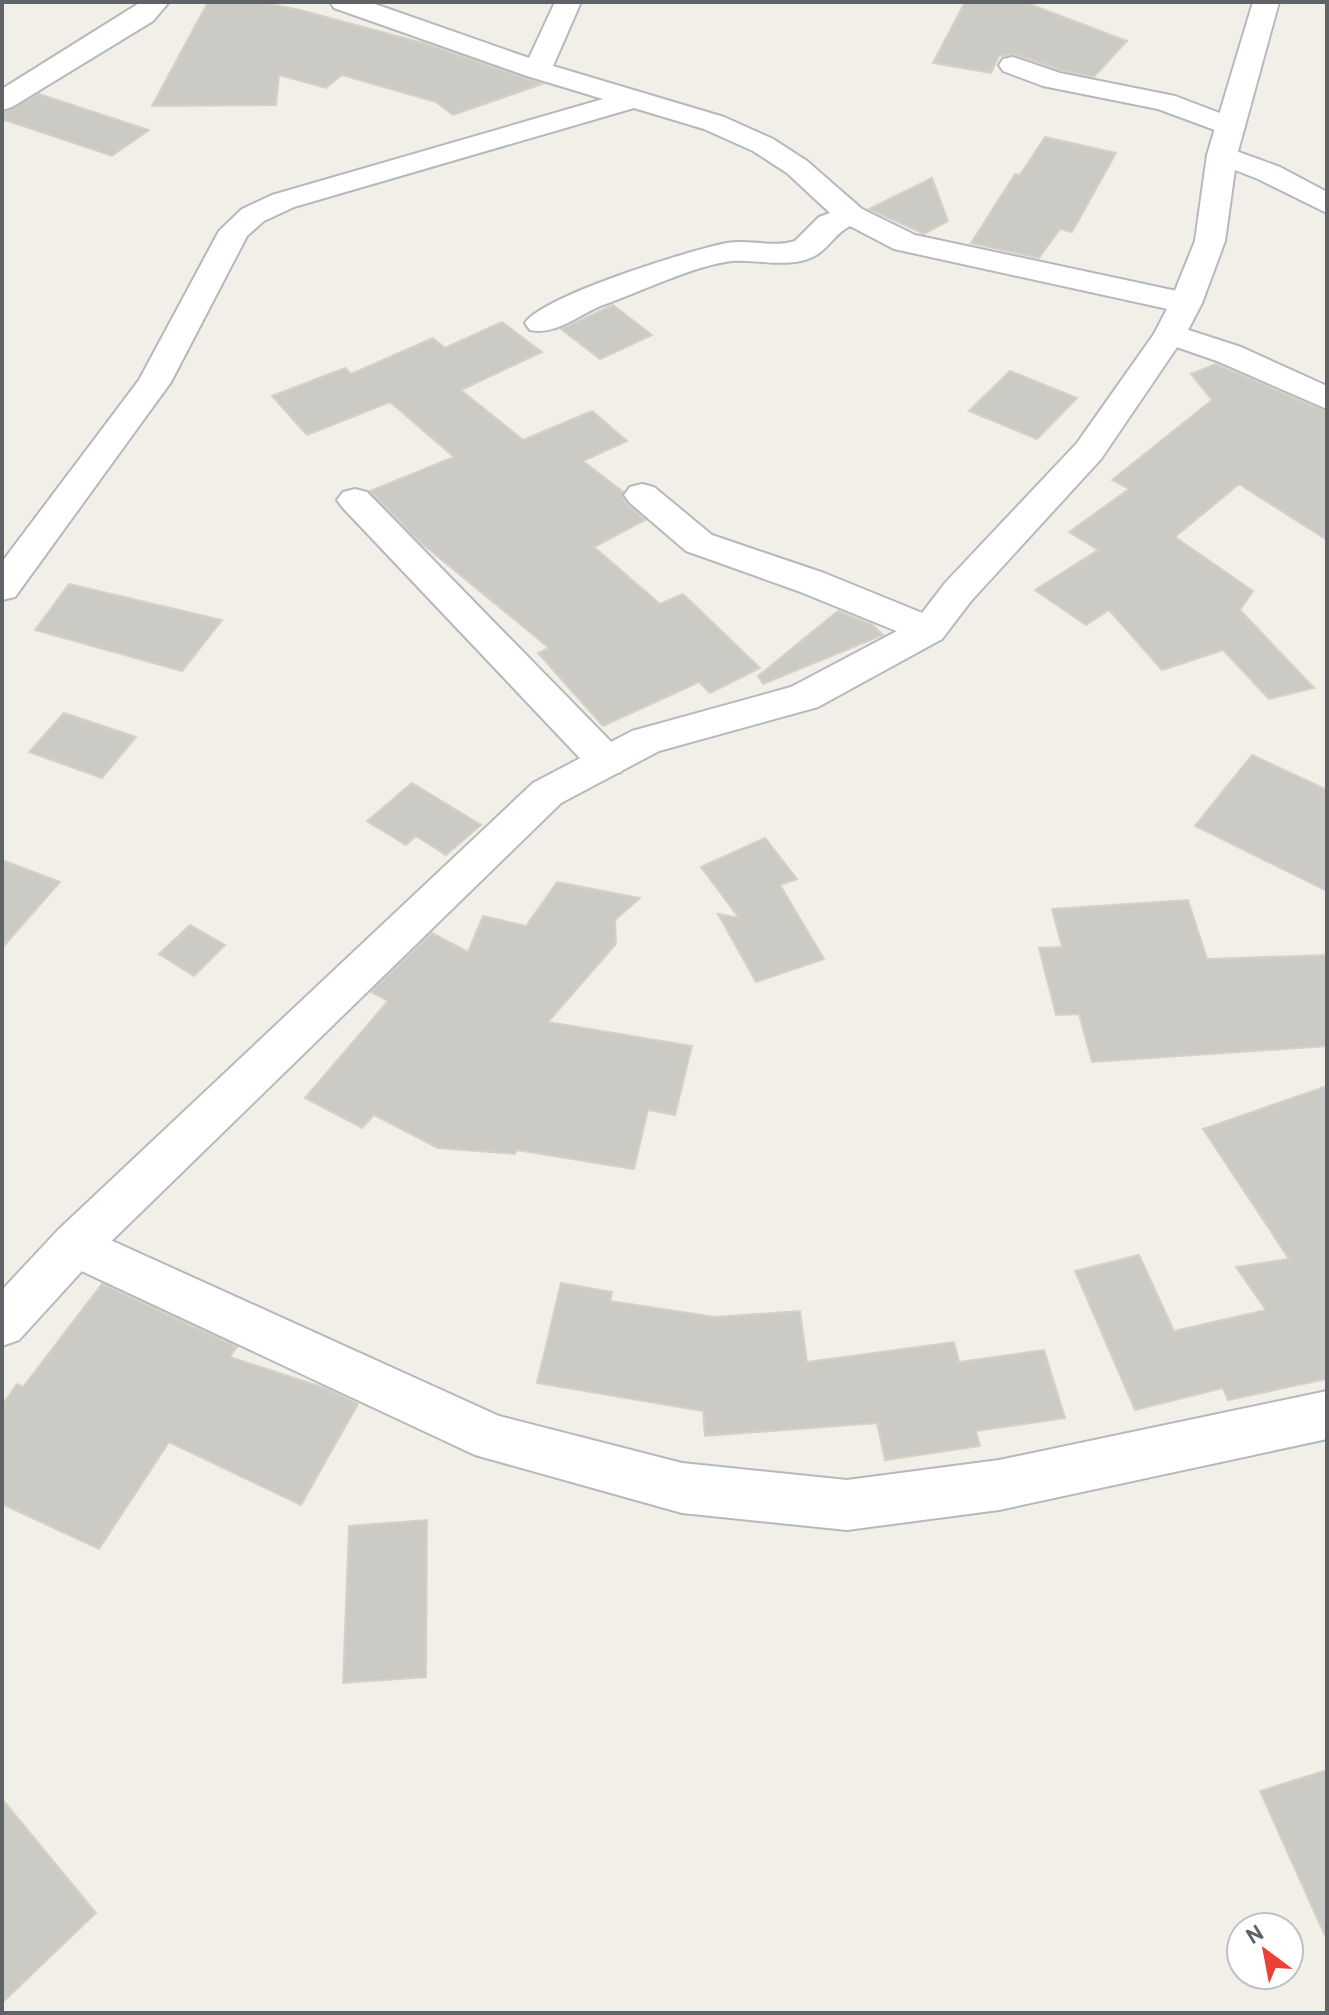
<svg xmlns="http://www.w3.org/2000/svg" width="1329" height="2015" font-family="Overpass,sans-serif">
<rect width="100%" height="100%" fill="#f1efe8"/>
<path fill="#cccac5" stroke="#d6d1c6" stroke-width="2" d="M 208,2 L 260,2 L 300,10 L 423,43 L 542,84 L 453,115 L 436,102 L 342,75 L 326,88 L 279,75 L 276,105 L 152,106 Z
M 965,2 L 1024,2 L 1127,41 L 1094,77 L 1061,70 L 1014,54 L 999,56 L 991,73 L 933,63 Z
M 39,94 L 149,130 L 112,156 L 2,119 L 2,113 Z
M 1045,137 L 1116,153 L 1072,232 L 1060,229 L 1039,258 L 971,243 L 1015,174 L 1020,175 Z
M 932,178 L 948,221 L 924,234 L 869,209 Z
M 613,305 L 652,335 L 600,359 L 561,329 Z
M 502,322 L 542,352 L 461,390 L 523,440 L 592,411 L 627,441 L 583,461 L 623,492 L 622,497 L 628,505 L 645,520 L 594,547 L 660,604 L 683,594 L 760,668 L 710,693 L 699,682 L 603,726 L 538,653 L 549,648 L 420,542 L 370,491 L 454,457 L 390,402 L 307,435 L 272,396 L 345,368 L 351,374 L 433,338 L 445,348 Z
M 1216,364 L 1327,412 L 1327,540 L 1239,484 L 1175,537 L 1253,591 L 1240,610 L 1314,688 L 1269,699 L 1223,650 L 1162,670 L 1109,610 L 1086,625 L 1035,590 L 1098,550 L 1069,532 L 1129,489 L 1112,480 L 1212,400 L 1191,374 Z
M 1010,371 L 1077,398 L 1037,439 L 969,411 Z
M 69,584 L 222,620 L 182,671 L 35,630 Z
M 838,611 L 873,625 L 883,635 L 763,684 L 758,676 Z
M 64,713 L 136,737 L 102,778 L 29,752 Z
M 1252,755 L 1327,790 L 1327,891 L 1195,826 Z
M 412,783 L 481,825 L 446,855 L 416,836 L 406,845 L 367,821 Z
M 765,838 L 797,879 L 780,885 L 824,959 L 756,982 L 718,914 L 739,918 L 701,867 Z
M 2,860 L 60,882 L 2,948 Z
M 557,882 L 640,898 L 615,920 L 616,944 L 548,1022 L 692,1046 L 675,1115 L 648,1110 L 634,1169 L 517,1150 L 515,1154 L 438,1148 L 374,1115 L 362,1128 L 305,1098 L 388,1001 L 371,992 L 432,933 L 468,952 L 483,916 L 526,926 Z
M 1188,900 L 1207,959 L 1327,955 L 1327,1046 L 1092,1062 L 1079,1014 L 1056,1015 L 1039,948 L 1062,947 L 1052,909 Z
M 190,925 L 225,945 L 194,976 L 159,954 Z
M 1327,1086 L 1327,1379 L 1228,1400 L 1223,1388 L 1135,1410 L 1075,1271 L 1139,1255 L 1174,1331 L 1266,1310 L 1236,1267 L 1289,1259 L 1203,1129 Z
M 561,1283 L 612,1292 L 610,1301 L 715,1317 L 800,1311 L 807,1362 L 954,1342 L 959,1362 L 1044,1350 L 1065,1418 L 976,1431 L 980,1446 L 885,1460 L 877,1423 L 705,1436 L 703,1411 L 537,1383 Z
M 102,1284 L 237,1347 L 230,1357 L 325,1388 L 358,1404 L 301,1505 L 169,1442 L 99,1549 L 2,1504 L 2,1405 L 17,1384 L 23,1387 Z
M 427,1520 L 426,1677 L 343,1683 L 349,1526 Z
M 1327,1770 L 1327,1940 L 1260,1791 Z
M 2,1799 L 96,1913 L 2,2003 Z"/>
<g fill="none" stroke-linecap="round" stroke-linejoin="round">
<defs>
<path id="street" d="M 141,2 L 169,2 L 153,21 L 12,107 L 2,110 L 2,89 Z
M 330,2 L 369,2 L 529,58 L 555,2 L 581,2 L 553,66 L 724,117 L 773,139 L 807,161 L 862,209 L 915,235 L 1186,293 L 1197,296 L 1202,303 L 1197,310 L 1186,313 L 894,249 L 850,226 C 836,233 830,246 818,254 C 793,270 759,259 732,261 C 695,265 640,292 603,305 C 579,314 556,336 530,330 L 525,323 C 543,296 690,250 727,243 C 749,239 773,248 795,241 L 819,217 L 830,213 L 787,173 L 753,151 L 704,129 L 634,108 L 294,207 L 264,221 L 247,236 L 171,382 L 15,597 L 2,600 L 2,562 L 139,380 L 219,231 L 242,209 L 272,195 L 603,99 L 527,76 L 334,8 Z
M 1013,57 L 1060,73 L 1175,96 L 1241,121 L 1245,127 L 1241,133 L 1231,136 L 1158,109 L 1043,86 L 1003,71 L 999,65 L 1003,59 Z
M 1222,146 L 1280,167 L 1327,192 L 1327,213 L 1258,179 L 1212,161 L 1207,155 L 1212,149 Z
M 1170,324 L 1241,347 L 1327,386 L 1327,409 L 1217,361 L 1159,341 L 1154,334 L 1159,327 Z
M 642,484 L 654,487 L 712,535 L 824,573 L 942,621 L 948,630 L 942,639 L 929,643 L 916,639 L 798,591 L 686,551 L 630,503 L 624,495 L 630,487 Z
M 355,489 L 367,492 L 621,752 L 627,762 L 621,772 L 607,776 L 593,772 L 343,508 L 337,500 L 343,492 Z
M 75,1224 L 499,1416 L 682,1463 L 847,1480 L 999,1460 L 1327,1391 L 1327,1439 L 999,1510 L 847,1530 L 682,1513 L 475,1455 L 58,1260 L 51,1245 L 58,1230 Z"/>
<path id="secondary" d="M 1253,2 L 1279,2 L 1237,155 L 1225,241 L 1202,303 L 1186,334 L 1101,459 L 971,601 L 942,639 L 818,707 L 659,751 L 561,803 L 92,1260 L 19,1340 L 2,1346 L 2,1290 L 58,1230 L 533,783 L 632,731 L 791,687 L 916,621 L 945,583 L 1077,443 L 1154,334 L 1170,303 L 1195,241 L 1207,155 Z"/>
</defs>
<use href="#street" stroke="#b5b8bc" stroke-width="4"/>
<use href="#secondary" stroke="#b6babf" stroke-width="4"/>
<use href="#street" fill="#fff" fill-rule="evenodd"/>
<use href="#secondary" fill="#fff" fill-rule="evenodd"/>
</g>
<rect width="1329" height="2015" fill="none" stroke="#5f6368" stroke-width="8"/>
<g transform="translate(1265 1951) rotate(328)"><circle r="38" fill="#ffffff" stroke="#bfc1c3" stroke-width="2"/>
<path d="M0-6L14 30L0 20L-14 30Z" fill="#ea4335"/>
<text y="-12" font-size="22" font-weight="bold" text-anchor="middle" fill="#5f6368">N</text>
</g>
</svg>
